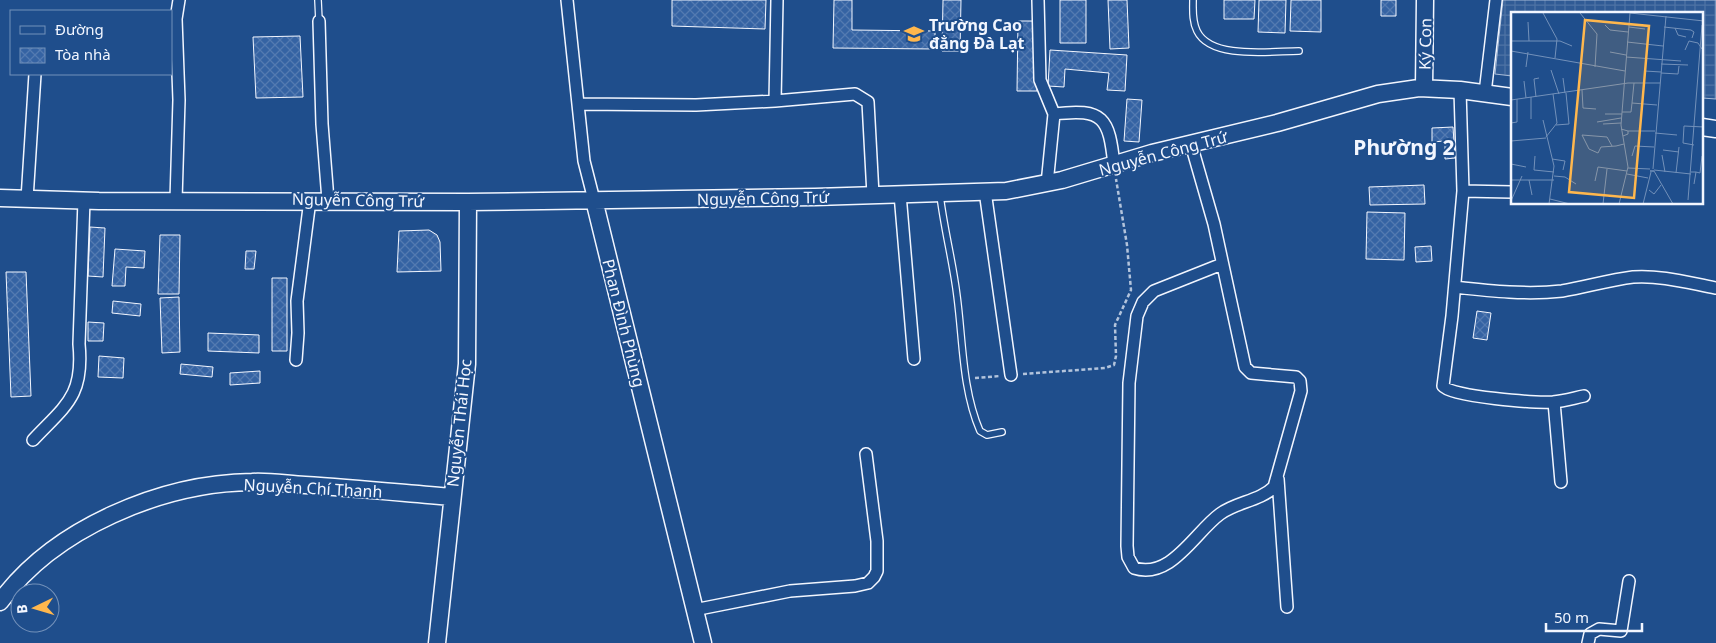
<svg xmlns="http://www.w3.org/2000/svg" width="1716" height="643" font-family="'Noto Sans',sans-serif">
<defs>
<pattern id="plaza-grid" width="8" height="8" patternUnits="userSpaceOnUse" patternTransform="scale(1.25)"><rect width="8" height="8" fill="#305b95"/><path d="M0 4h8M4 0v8" fill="none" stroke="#4e73a5"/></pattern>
<pattern id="building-cross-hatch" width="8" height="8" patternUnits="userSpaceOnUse" patternTransform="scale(1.25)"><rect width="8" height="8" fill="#3563a3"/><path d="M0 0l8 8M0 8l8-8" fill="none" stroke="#537ab1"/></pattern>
</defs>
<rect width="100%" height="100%" fill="#1f4e8c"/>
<path fill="url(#plaza-grid)" stroke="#a8bbd7" d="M 1503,0 L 1716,0 L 1716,99 L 1702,98 L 1702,14 L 1512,14 L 1512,76 L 1495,74 Z"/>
<path fill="url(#building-cross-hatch)" stroke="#f2f6ff" d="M 672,0 L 766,0 L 765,29 L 672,26 Z
M 834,0 L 852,0 L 852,30 L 935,31 L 935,49 L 833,48 Z
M 943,0 L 961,0 L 960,51 L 942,51 Z
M 1060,0 L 1086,0 L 1086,43 L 1060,43 Z
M 1108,0 L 1127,0 L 1129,48 L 1110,49 Z
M 1224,0 L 1255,0 L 1254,19 L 1224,19 Z
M 1259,0 L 1286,0 L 1285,33 L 1258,32 Z
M 1291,0 L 1321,0 L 1321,32 L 1290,31 Z
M 1381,0 L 1396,0 L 1396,16 L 1381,16 Z
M 1018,21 L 1038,21 L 1037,91 L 1017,91 Z
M 300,36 L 303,97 L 256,98 L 253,37 Z
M 1050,50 L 1127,55 L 1125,91 L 1107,90 L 1109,73 L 1065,69 L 1064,87 L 1048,86 Z
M 1127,99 L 1142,100 L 1139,142 L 1124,141 Z
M 1453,127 L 1455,158 L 1445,159 L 1445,141 L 1432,142 L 1432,128 Z
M 1424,185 L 1425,204 L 1370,205 L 1369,187 Z
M 1367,212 L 1405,213 L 1404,260 L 1366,259 Z
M 90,227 L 105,228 L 103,277 L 88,276 Z
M 429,230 L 437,235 L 440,242 L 441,271 L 397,272 L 399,231 Z
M 160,235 L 180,235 L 179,294 L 158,294 Z
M 1431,246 L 1432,261 L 1416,262 L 1415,247 Z
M 115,249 L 145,251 L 144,268 L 126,267 L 125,286 L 112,286 Z
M 246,251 L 256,251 L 254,269 L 245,269 Z
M 6,272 L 26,272 L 31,396 L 11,397 Z
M 272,278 L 287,278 L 287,351 L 272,351 Z
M 179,297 L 180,352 L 162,353 L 160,298 Z
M 113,301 L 141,304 L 140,316 L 112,313 Z
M 1477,311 L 1491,313 L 1487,340 L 1473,338 Z
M 88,322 L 104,323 L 103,341 L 88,341 Z
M 208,333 L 259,335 L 259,353 L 208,351 Z
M 99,356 L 124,358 L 123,378 L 98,377 Z
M 181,364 L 213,367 L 212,377 L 180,374 Z
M 260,371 L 260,383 L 230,385 L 230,373 Z"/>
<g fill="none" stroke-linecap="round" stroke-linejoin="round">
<defs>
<path id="lane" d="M 318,0 L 319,21
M 1193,0 C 1193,10 1192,21 1197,31 C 1211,60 1272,51 1299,51
M 940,195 C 944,229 953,262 957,296 C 963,341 962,389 980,431 L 987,435 L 1002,432"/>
<path id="street" d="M 567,0 L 584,161 L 594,200
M 1038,0 L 1040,80 L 1054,114
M 319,21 L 322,124 L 328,200
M 1460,90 L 1463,191 L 1452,316 L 1443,386 C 1451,397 1537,403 1553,402 C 1564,401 1574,398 1584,396
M 1485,93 L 1496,0
M 775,101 L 855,94 L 868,102 L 873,195
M 578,104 L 696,105 L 775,101 L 777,0
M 1191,144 L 1214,224 L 1245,367 L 1251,373 L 1296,377 L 1300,381 L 1301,391 L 1274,487 C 1260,501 1236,502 1220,514 C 1195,532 1171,580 1134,568 L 1128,557 L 1127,546 L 1129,383 L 1137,316 L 1143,302 L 1154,291 L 1222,264
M 1047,184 L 1054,114 C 1104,108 1109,118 1114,165
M 985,191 L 1011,375
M 1463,191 L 1512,192
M 900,194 L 914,359
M 27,199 L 35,74
M 176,200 L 179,100 L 176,19 L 179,0
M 1455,287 C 1491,291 1526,295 1562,291 C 1586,287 1609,280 1633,277 C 1661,275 1689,283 1716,288
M 296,360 L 298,333 L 297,301 L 310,200
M 1554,402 L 1561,482
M 33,440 C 66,405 84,396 79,344 L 84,200
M 1278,479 L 1287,607
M 694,610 L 790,591 L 855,586 L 868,583 L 874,577 L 877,571 L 877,541 L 866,454
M 1588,643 L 1590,634 L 1599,629 L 1621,631 L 1629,581"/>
<path id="secondary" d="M 1424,88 L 1425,0
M 1702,127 L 1716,129
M 0,198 L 99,201 L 468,202 L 815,197 L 1006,191 L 1062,180 L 1152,153 L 1277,123 L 1378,94 L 1419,88 L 1460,90 L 1512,97
M 594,200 L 703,643
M 0,602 C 54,528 162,483 252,482 C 269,481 287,484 305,485 C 354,488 403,493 452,497
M 437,643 L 467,364 L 468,202"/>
</defs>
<use href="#lane" stroke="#f2f6ff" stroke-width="8"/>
<use href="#street" stroke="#f2f6ff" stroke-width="14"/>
<use href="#secondary" stroke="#f2f6ff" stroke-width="19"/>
<path stroke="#b3c4dc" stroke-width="2.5" stroke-dasharray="4 2.5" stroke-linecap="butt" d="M 1023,374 L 1105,368 L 1114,365 L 1116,356 L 1115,325 L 1131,290 L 1127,245 L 1116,179
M 975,378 L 1000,376"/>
<use href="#lane" stroke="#1f4e8c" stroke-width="5.5"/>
<use href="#street" stroke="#1f4e8c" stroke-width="11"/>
<use href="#secondary" stroke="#1f4e8c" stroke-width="16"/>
</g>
<defs>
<symbol id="university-bare" viewBox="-9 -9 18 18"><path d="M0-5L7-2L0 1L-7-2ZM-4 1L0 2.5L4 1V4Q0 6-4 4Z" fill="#ffb74d" stroke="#1f4e8c" stroke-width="2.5" paint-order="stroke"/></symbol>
</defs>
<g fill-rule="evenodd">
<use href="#university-bare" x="900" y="20" width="28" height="28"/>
</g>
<g text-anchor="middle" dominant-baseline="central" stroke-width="4" stroke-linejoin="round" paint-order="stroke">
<g font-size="16" font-weight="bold" fill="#f2f6ff" stroke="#1f4e8c" text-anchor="start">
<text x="929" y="25">Trường Cao<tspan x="929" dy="18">đẳng Đà Lạt</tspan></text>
</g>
<g font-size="16" fill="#f2f6ff" stroke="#1f4e8c">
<text transform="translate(1425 44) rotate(-89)">Ký Con</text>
<text transform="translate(1163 153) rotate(-15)">Nguyễn Công Trứ</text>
<text transform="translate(763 198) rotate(-1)">Nguyễn Công Trứ</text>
<text transform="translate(358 200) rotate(1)">Nguyễn Công Trứ</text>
<text transform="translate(624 323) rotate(76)">Phan Đình Phùng</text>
<text transform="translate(459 423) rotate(-84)">Nguyễn Thái Học</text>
<text transform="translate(313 488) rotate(3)">Nguyễn Chí Thanh</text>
</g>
<g font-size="21" font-weight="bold" fill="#f2f6ff" stroke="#1f4e8c">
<text x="1404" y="147">Phường 2</text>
</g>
</g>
<g transform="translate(1511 12)">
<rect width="192" height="192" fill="#1f4e8c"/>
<path fill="none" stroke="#7391ba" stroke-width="1" d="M 32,1 L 46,27 L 44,46M 69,1 L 86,22 L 84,55M 119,1 L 193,9M 17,10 L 18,29M 94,13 L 99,18 L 117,20M 118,15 L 134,17M 153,15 L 180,18 L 183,20 L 181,26M 164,16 L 167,23 L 175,25M 0,29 L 49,29 L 61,34M 116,30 L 152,34M 174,38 L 178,29 L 187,31 L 191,37M 0,39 L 114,59M 99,40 L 115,43M 115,45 L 170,49M 150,52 L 177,53M 15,55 L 17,40M 40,58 L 48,82M 134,59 L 150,60M 150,61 L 167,62 L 168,54M 52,66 L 54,81M 13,69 L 15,86M 123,71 L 121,91 L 146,93M 71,78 L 72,96 L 85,97M 25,85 L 23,67 L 28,66M 0,88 L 117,71 L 149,71M 111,100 L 120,100 L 121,91M 94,102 L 111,102M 20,107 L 20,85M 32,108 L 43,154 L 38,192M 86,110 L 110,106M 0,111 L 6,110 L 6,87M 92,112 L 110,111M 45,113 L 58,112 L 55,81M 110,117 L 117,119 L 117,122 L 112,124M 117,119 L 144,119M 144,121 L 166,123M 35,125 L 46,111 L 42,82M 0,129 L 35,126M 183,133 L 172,131 L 173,114 L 193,115M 101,134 L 96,125 L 71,123 L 78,137 L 87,141 L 90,135 L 105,134 L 113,132M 152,138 L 168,140M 151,143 L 154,160M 24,144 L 23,158 L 43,160M 121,144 L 124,134 L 143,135M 41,147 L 54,149 L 52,158M 0,152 L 15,155M 117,156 L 139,157M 142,157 L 155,4M 143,158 L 180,162M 143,159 L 139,159 L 143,159 L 162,192M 180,160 L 185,160 L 183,172M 185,160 L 189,161 L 191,144M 165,161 L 168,135M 116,162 L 137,166M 43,164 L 54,165 L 65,172M 0,168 L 43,168M 18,168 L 21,183M 84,169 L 87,155 L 116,159M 138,178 L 143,182 L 150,173M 39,187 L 59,192M 177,188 L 191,13M 0,189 L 11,164M 92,192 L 96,157M 108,192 L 117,155 L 110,113 L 119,1M 132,192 L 140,160"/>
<path fill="#ffb74d" fill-opacity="0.15" stroke="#ffb74d" stroke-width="2.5" d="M 74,8 L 138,14 L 123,186 L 58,180 Z"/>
<rect width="192" height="192" fill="none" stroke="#f2f6ff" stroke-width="2.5"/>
</g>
<rect x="10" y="10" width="162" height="65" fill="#1f4e8c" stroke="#7391ba"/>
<rect x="20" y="26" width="25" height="8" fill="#1f4e8c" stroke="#7391ba"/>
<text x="55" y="35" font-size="15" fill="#f2f6ff">Đường</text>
<rect x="20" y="48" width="25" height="15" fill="url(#building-cross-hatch)" stroke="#7391ba"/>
<text x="55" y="60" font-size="15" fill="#f2f6ff">Tòa nhà</text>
<g transform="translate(35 608) rotate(265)"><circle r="24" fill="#1f4e8c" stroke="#7391ba"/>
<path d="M0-4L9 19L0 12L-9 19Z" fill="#ffb74d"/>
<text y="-8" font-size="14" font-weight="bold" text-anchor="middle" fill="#f2f6ff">B</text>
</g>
<path d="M1546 623v8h96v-8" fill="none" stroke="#f2f6ff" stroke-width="2.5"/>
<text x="1554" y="623" font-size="15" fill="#f2f6ff" stroke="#1f4e8c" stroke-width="4" paint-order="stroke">50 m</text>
</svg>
